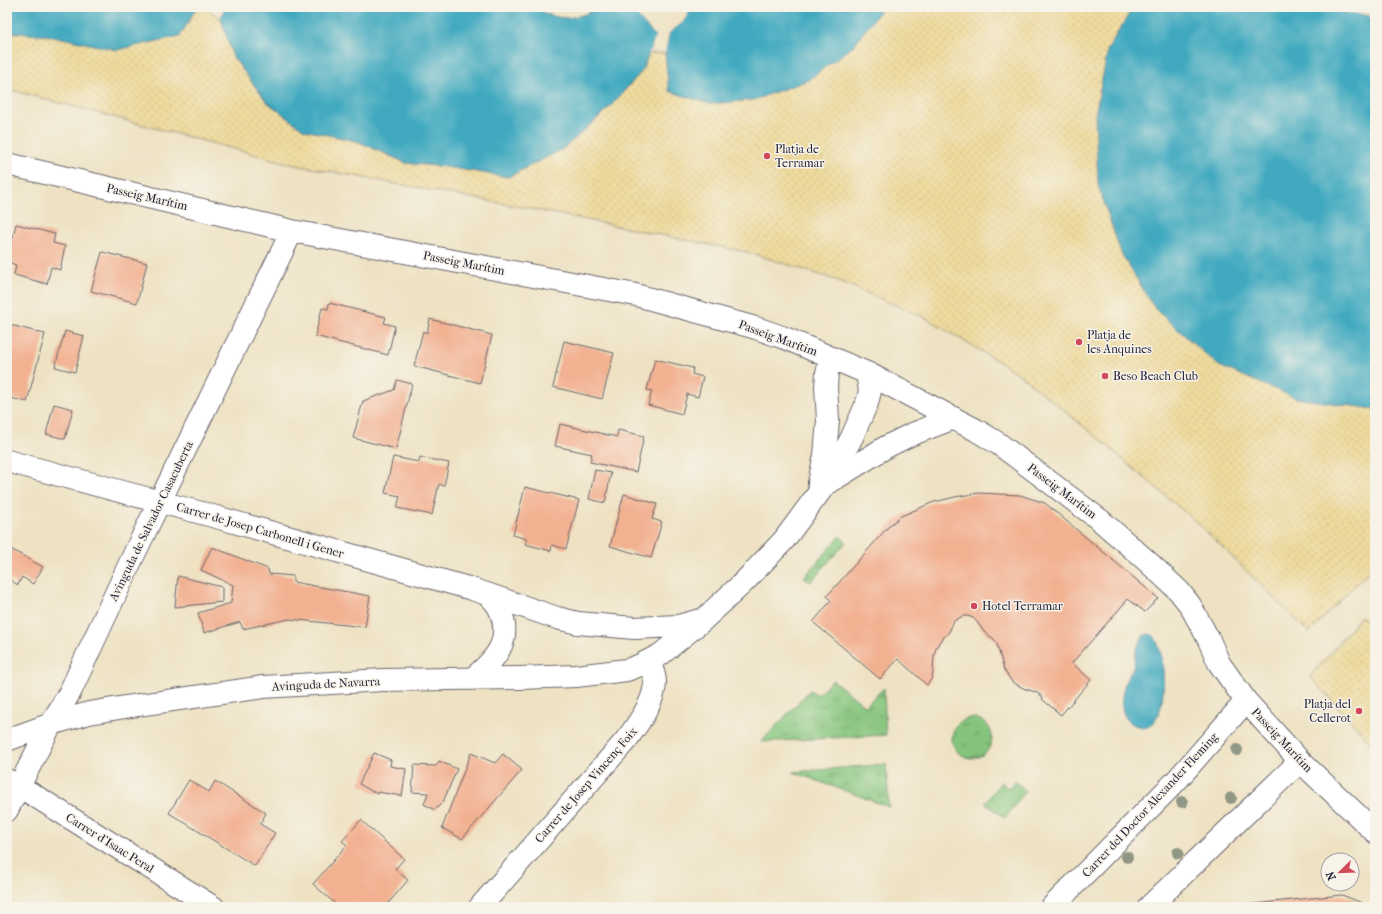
<svg xmlns="http://www.w3.org/2000/svg" width="1382" height="914" font-family="'IM FELL French Canon',serif">
<defs>
<pattern id="grass-tufts" width="24" height="20" patternUnits="userSpaceOnUse"><rect width="24" height="20" fill="#84c47c"/><path d="M3 7l-1-3M5 7V3M7 7l1-3M15 17l-1-3M17 17v-4M19 17l1-3" fill="none" stroke="#6c9f67"/></pattern>
<pattern id="sand-dots" width="8" height="8" patternUnits="userSpaceOnUse"><rect width="8" height="8" fill="#eeda9e"/><path d="M2 2h.1M6 6h.1" fill="none" stroke="#ccbb89" stroke-width="1.8" stroke-linecap="round"/></pattern>
</defs>
<rect width="100%" height="100%" fill="#f7f3e8"/>
<filter id="ink" filterUnits="userSpaceOnUse"><feTurbulence type="fractalNoise" baseFrequency=".025" numOctaves="2"/><feDisplacementMap in="SourceGraphic" scale="8" xChannelSelector="R" yChannelSelector="G"/><feConvolveMatrix kernelMatrix="1 2 1 2 8 2 1 2 1" color-interpolation-filters="sRGB"/></filter>
<filter id="wash" filterUnits="userSpaceOnUse"><feTurbulence type="fractalNoise" baseFrequency=".012" numOctaves="4" result="noise"/><feDisplacementMap in="SourceGraphic" scale="16" xChannelSelector="R" yChannelSelector="G"/><feGaussianBlur stdDeviation="0.9" result="paint"/><feColorMatrix in="noise" values="0 0 0 0 0 0 0 0 0 0 0 0 0 0 0 0 0 1.4 0 .05"/><feComposite in="paint" operator="in"/></filter>
<g filter="url(#wash)">
<rect width="100%" height="100%" fill="#eee2c3"/>
<path fill="url(#grass-tufts)" stroke="#53735c" d="M 840,536 L 846,542 L 811,582 L 804,577 Z
M 833,680 L 865,706 L 884,688 L 886,735 L 761,742 L 810,690 L 817,695 Z
M952 738a20 20 0 1 1 40 0a20 20 0 1 1-40 0Z
M 886,764 L 889,807 L 793,772 Z
M 1015,781 L 1026,791 L 1005,818 L 985,803 L 1001,782 L 1008,788 Z"/>
<path fill="url(#sand-dots)" stroke="#887e6c" d="M 197,7 L 204,7 L 221,18 L 233,57 L 267,102 L 304,129 L 357,141 L 406,163 L 446,167 L 508,177 L 563,149 L 607,110 L 642,71 L 649,53 L 665,53 L 669,91 L 852,47 L 883,7 L 1133,7 L 1108,49 L 1296,398 L 1375,409 L 1375,564 L 1309,633 L 1200,525 L 1093,434 L 1019,374 L 924,317 L 909,311 L 839,281 L 751,253 L 532,209 L 295,165 L 7,89 L 7,32 L 52,36 L 180,36 Z
M 1361,616 L 1368,623 L 1375,637 L 1375,747 L 1310,676 L 1329,655 Z"/>
<path fill="#3fa9bf" stroke="#30667d" d="M 7,7 L 197,7 L 180,36 L 117,50 L 52,36 L 7,32 Z
M 225,7 L 536,7 C 549,18 566,20 582,15 C 588,14 593,8 598,7 C 610,5 624,7 635,7 L 638,17 L 656,36 L 642,71 L 607,110 L 563,149 L 508,177 L 446,167 L 406,163 L 357,141 L 304,130 L 267,102 L 233,57 L 221,18 Z
M 692,7 L 883,7 L 852,47 L 808,80 L 754,100 L 710,104 L 669,91 L 665,53 L 669,33 L 683,22 Z
M 1133,7 L 1305,7 L 1368,15 L 1375,20 L 1375,409 L 1296,398 L 1219,366 L 1155,309 L 1121,253 L 1098,185 L 1095,115 L 1108,49 Z
M 1375,616 L 1375,637 L 1368,623 Z
M 1150,634 L 1154,636 C 1165,653 1165,687 1161,706 C 1159,715 1155,722 1148,727 C 1119,728 1118,702 1126,680 C 1129,675 1133,669 1134,664 C 1135,661 1135,657 1135,655 C 1137,647 1140,641 1144,635 Z"/>
<path fill="#eee2c3" d="M 636,7 L 638,7 L 640,16 L 658,35 L 651,53 L 649,53 L 656,36 L 638,17 Z
M 690,7 L 692,7 L 683,22 L 669,33 L 665,53 L 663,53 L 667,32 L 682,21 Z
M 1305,7 L 1321,7 L 1369,13 L 1375,18 L 1375,20 L 1368,15 Z"/>
<g id="blocks">
<path fill="#f2b191" d="M 16,224 L 55,234 L 53,243 L 65,246 L 60,270 L 51,267 L 47,284 L 14,275 L 16,265 L 7,262 Z
M 102,252 L 147,263 L 137,303 L 91,291 Z
M 329,303 L 386,317 L 384,323 L 395,326 L 388,355 L 315,336 L 322,308 L 328,309 Z
M 430,319 L 492,335 L 480,383 L 414,366 L 423,331 L 427,333 Z
M 7,324 L 45,334 L 27,402 L 7,397 Z
M 65,331 L 84,336 L 75,372 L 55,367 Z
M 564,341 L 614,353 L 602,399 L 553,387 Z
M 655,359 L 693,368 L 692,374 L 703,377 L 698,397 L 687,394 L 682,414 L 648,405 L 652,391 L 647,390 Z
M 397,380 L 412,384 L 396,449 L 353,438 L 363,401 L 394,390 Z
M 54,404 L 73,409 L 65,439 L 46,434 Z
M 560,424 L 617,437 L 618,430 L 644,436 L 636,472 L 590,462 L 592,454 L 555,446 Z
M 393,457 L 419,462 L 420,457 L 449,463 L 444,486 L 439,484 L 432,515 L 397,508 L 400,496 L 385,493 Z
M 595,470 L 611,473 L 605,503 L 589,499 Z
M 525,487 L 579,500 L 566,549 L 552,545 L 551,551 L 525,544 L 527,539 L 513,535 Z
M 978,493 L 1020,495 L 1045,503 L 1158,598 L 1145,612 L 1128,599 L 1072,663 L 1091,680 L 1061,715 L 1042,699 L 1043,697 L 1036,692 L 1025,689 L 1012,682 L 1004,670 L 997,644 L 994,639 L 984,632 L 977,622 L 973,618 L 968,616 L 963,616 L 954,621 L 949,632 L 940,641 L 936,648 L 934,655 L 933,672 L 932,678 L 927,685 L 898,659 L 880,679 L 813,622 L 831,601 L 827,596 L 889,526 L 901,516 L 934,502 L 955,497 Z
M 624,494 L 657,504 L 652,519 L 662,522 L 651,558 L 610,546 Z
M 7,547 L 43,567 L 33,584 L 22,577 L 18,585 L 7,578 Z
M 212,547 L 268,569 L 269,574 L 293,576 L 293,582 L 370,596 L 365,627 L 289,619 L 243,629 L 240,622 L 204,633 L 198,613 L 231,603 L 233,585 L 201,570 Z
M 178,576 L 222,587 L 222,602 L 175,607 Z
M 374,753 L 391,760 L 390,766 L 406,769 L 402,796 L 378,792 L 377,794 L 359,784 Z
M 471,753 L 495,763 L 503,754 L 522,770 L 462,839 L 442,828 Z
M 439,761 L 457,769 L 443,802 L 435,810 L 424,804 L 428,793 L 412,792 L 414,765 L 436,766 Z
M 189,780 L 209,792 L 215,781 L 266,813 L 260,824 L 275,833 L 255,866 L 169,813 Z
M 361,820 L 404,859 L 395,869 L 408,880 L 385,907 L 339,907 L 313,884 L 347,845 L 342,841 Z
M 1342,895 L 1372,907 L 1233,907 L 1233,906 Z"/>
</g>
</g>
<g filter="url(#ink)">
<use href="#blocks" fill-opacity="0" stroke="#69656b" stroke-width="1"/>
<g fill="none" stroke-linecap="round" stroke-linejoin="round">
<defs>
<path id="minor" d="M 7,164 L 292,231 L 636,295 L 756,328 L 785,338 L 867,373 L 976,430 L 999,444 L 1100,520 L 1148,562 L 1179,591 L 1190,605 L 1209,640 L 1219,663 L 1246,701 L 1300,761 L 1375,832
M 7,461 L 209,515 L 472,589 L 557,618 L 578,623 L 634,628 L 678,626 L 700,620
M 819,483 L 825,455 L 828,420 L 826,387 L 827,373 L 831,358
M 828,483 L 886,447 L 910,435 L 954,418
M 472,679 C 495,660 513,641 500,610 C 498,605 493,600 489,595
M 7,740 L 51,724 L 89,713 L 125,707 L 263,687 L 383,680 L 519,678 L 576,676 L 627,670 L 638,666 L 660,655 L 703,620 L 744,582 L 784,540 L 824,486 L 837,466 L 852,437 L 867,403 L 870,391 L 867,373
M 7,780 L 19,786 L 213,907
M 7,810 L 51,724 L 70,692 L 137,548 L 292,231
M 480,907 L 627,739 C 638,724 655,701 655,682 C 655,675 652,668 649,661
M 1052,907 L 1176,781 L 1246,701
M 1149,907 L 1300,761"/>
</defs>
<use href="#minor" stroke="#69656b" stroke-width="24"/>
<use href="#minor" stroke="#fff" stroke-width="22"/>
</g>
<g fill="#909885">
<circle cx="1237" cy="750" r="6"/>
<circle cx="1231" cy="798" r="6"/>
<circle cx="1182" cy="802" r="6"/>
<circle cx="1178" cy="853" r="6"/>
<circle cx="1127" cy="857" r="6"/>
</g>
</g>
<g fill="#d1495b" stroke="#f7f3e8" stroke-width="1.5">
<circle cx="767" cy="156" r="4"/>
<circle cx="1079" cy="342" r="4"/>
<circle cx="1105" cy="376" r="4"/>
<circle cx="974" cy="606" r="4"/>
<circle cx="1359" cy="711" r="4"/>
</g>
<g text-anchor="middle" dominant-baseline="central" stroke-width="3" stroke-linejoin="round" paint-order="stroke">
<g font-size="12" fill="#22223b" stroke="#f7f3e8" text-anchor="start">
<text x="775" y="149">Platja de<tspan x="775" dy="14">Terramar</tspan></text>
<text x="1087" y="335">Platja de<tspan x="1087" dy="14">les Anquines</tspan></text>
<text x="1113" y="376">Beso Beach Club</text>
<text x="982" y="606">Hotel Terramar</text>
<text x="1351" y="704" text-anchor="end">Platja del<tspan x="1351" dy="14">Cellerot</tspan></text>
</g>
<g font-size="12" fill="#22223b" stroke="#f7f3e8">
<text transform="translate(147 197) rotate(13)">Passeig Marítim</text>
<text transform="translate(464 263) rotate(11)">Passeig Marítim</text>
<text transform="translate(778 338) rotate(20)">Passeig Marítim</text>
<text transform="translate(1062 491) rotate(37)">Passeig Marítim</text>
<text transform="translate(151 521) rotate(-64)">Avinguda de Salvador Casacuberta</text>
<text transform="translate(260 530) rotate(16)">Carrer de Josep Carbonell i Gener</text>
<text transform="translate(326 684) rotate(-3)">Avinguda de Navarra</text>
<text transform="translate(1282 740) rotate(47)">Passeig Marítim</text>
<text transform="translate(586 785) rotate(-49)">Carrer de Josep Vincenç Foix</text>
<text transform="translate(1150 805) rotate(-47)">Carrer del Doctor Alexander Fleming</text>
<text transform="translate(110 843) rotate(32)">Carrer d'Isaac Peral</text>
</g>
</g>
<rect width="1382" height="914" fill="none" stroke="#f7f3e8" stroke-width="24"/>
<g transform="translate(1340 872) rotate(247)"><circle r="19" fill="#f7f3e8" stroke="#a29fa3"/>
<path d="M0-3L7 15L0 10L-7 15Z" fill="#d1495b"/>
<text y="-6" font-size="11" font-weight="bold" text-anchor="middle" fill="#22223b">N</text>
</g>
</svg>
